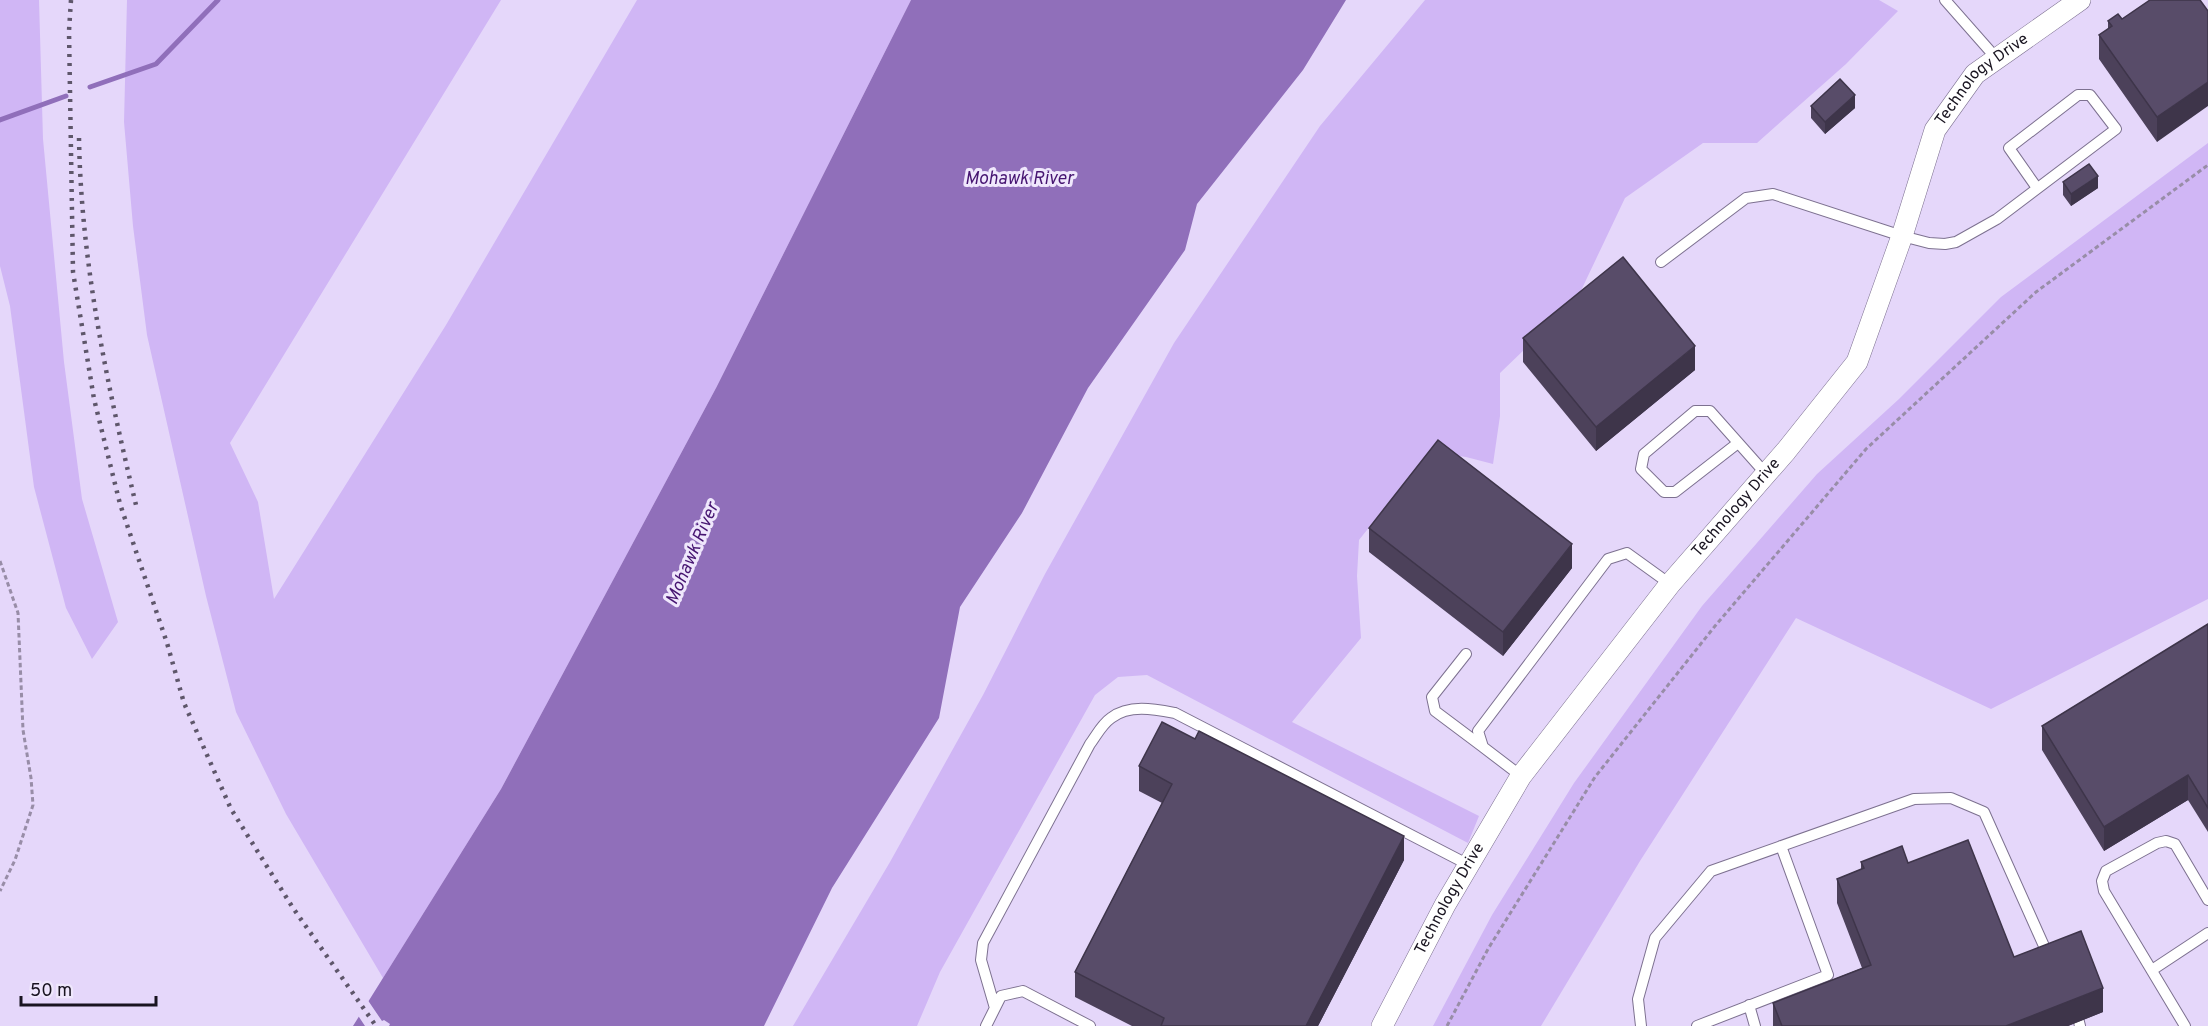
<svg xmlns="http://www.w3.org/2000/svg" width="2208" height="1026" font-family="Overpass,sans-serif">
<rect width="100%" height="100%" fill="#e5d7fa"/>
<path fill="#d0b6f5" d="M 0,0 L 39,0 L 43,139 L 64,362 L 82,499 L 118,622 L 92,659 L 66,608 L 34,487 L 10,306 L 0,266 Z
M 127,0 L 501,0 L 230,443 L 258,502 L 274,599 L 446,325 L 637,0 L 911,0 L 716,388 L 501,789 L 383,978 L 286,814 L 236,712 L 206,596 L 147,335 L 133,226 L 124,122 Z
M 1425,0 L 1879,0 L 1898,11 L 1846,64 L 1757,143 L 1703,143 L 1625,198 L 1577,299 L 1500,373 L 1500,416 L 1493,464 L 1466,457 L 1429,452 L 1359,540 L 1357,576 L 1361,638 L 1292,722 L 1479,816 L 1468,843 L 1147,675 L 1118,677 L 1095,695 L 940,972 L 917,1026 L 793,1026 L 890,862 L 983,695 L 1045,574 L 1174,343 L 1320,126 Z
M 2208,143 L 2208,599 L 1991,709 L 1796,618 L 1640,861 L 1541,1026 L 1433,1026 L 1492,915 L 1574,783 L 1702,606 L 1817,474 L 1899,399 L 2001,297 Z"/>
<path fill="#906fba" d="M 911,0 L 1346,0 L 1303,70 L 1197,204 L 1185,250 L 1088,388 L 1022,513 L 960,607 L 939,718 L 832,888 L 764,1026 L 353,1026 L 501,789 L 716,388 Z"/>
<path fill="#e5d7fa" d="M 367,999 L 382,1021 L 384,1020 L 390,1024 L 389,1026 L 365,1026 L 357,1014 Z"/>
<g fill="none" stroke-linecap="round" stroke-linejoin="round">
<path stroke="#906fba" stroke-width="5" d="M 90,87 L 156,64 L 218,0
M 0,120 L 66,96"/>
<defs>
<path id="service" d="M 1945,0 L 1997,59
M 1661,262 L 1746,198 L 1773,194 L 1902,236 L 1929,243 L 1945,244 L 1956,242 L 1997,219 L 2116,129 L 2090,95 L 2078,95 L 2009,148 L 2037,188
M 1738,443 L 1675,492 L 1664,492 L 1641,469 L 1644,454 L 1695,411 L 1710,411 L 1766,474
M 1466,654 L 1432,697 L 1435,711 L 1483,747
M 1521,776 L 1483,747 L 1478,731 L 1608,559 L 1627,553 L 1670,584
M 2152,970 L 2208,933
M 1749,1005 L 1755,1026
M 995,1008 L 981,960 L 983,943 L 1090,744 C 1096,736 1102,724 1111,718 C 1129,704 1154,709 1175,713 L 1469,865
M 2079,1022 L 2080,1026
M 986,1026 L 1001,996 L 1023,991 L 1090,1026
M 1641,1026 L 1638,999 L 1655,938 L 1711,871 L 1914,799 L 1951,798 L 1984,812 L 2048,955
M 1697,1026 L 1828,975 L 1781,846
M 2185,1026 L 2104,891 L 2102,881 L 2106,871 L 2157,843 L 2166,841 L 2175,844 L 2208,900"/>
<g id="minor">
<path id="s1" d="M 1382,1026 L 1445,905 L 1521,776 L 1670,584 L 1786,451 L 1857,362 L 1902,236 L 1935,130 L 1975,74 L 2080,0"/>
</g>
</defs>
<use href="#service" stroke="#7d7190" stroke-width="12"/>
<use href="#minor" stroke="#7d7190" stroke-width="22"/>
<path stroke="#988da7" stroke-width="3" stroke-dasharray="4.5 3" stroke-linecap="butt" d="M 0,561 L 18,613 L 23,730 L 31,778 L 33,805 L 15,860 L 0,891
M 1447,1026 L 1488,949 L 1595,777 L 1715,626 L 1866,449 L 2036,292 L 2208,165"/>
<use href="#service" stroke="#fff" stroke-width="10"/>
<use href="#minor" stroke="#fff" stroke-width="21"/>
<path stroke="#5e566a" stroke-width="4.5" stroke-dasharray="3 6" stroke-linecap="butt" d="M 71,0 L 69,31 L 73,272 L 94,399 L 120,504 L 167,643 L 184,703 L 231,809 L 293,908 L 376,1026
M 79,138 C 81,262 107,384 136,505"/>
</g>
<path fill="#4c415a" d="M 2200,0 L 2157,142 L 2099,59 L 2099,35 L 2108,29 L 2108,21 L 2122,19 Z
M 1811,106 L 1855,108 L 1825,134 L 1811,118 Z
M 2063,182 L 2098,188 L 2071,206 L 2063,195 Z
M 1523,338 L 1695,370 L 1596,451 L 1523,362 Z
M 1369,528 L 1572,568 L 1503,656 L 1369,552 Z
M 2208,624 L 2208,832 L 2188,800 L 2104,851 L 2042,750 L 2042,726 Z
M 1139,766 L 1404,860 L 1318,1026 L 1132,1026 L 1075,997 L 1075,972 L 1162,803 L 1139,791 Z
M 1861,862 L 1908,863 L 2014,957 L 2103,1012 L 2068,1026 L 1773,1026 L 1773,1003 L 1862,968 L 1837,903 L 1837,879 L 1861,869 Z"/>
<path fill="#3e354a" d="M 2208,82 L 2208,106 L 2157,142 L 2157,117 Z
M 1855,95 L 1855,108 L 1825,134 L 1825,122 Z
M 2098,176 L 2098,188 L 2071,206 L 2071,194 Z
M 1695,346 L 1695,370 L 1596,451 L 1596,427 Z
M 1572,544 L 1572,568 L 1503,656 L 1503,632 Z
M 2188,775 L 2188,800 L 2104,851 L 2104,827 Z
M 1404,836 L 1404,860 L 1318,1026 L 1306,1026 Z
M 2103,988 L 2103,1012 L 2068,1026 L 2006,1026 Z"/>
<path fill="#584c69" stroke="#3e354a" stroke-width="1.5" d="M 2150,0 L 2200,0 L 2208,11 L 2208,82 L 2157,117 L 2099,35 L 2112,26 L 2108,21 L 2118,14 L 2122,19 Z
M 1840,79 L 1855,95 L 1825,122 L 1811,106 Z
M 2089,164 L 2098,176 L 2071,194 L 2063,182 Z
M 1623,257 L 1695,346 L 1596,427 L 1523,338 Z
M 1438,440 L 1572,544 L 1503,632 L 1369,528 Z
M 2208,624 L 2208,808 L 2188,775 L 2104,827 L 2042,726 Z
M 1162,722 L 1195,739 L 1199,731 L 1404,836 L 1306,1026 L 1161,1026 L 1164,1018 L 1075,972 L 1172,784 L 1139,766 Z
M 1968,840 L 2014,957 L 2081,931 L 2103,988 L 2006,1026 L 1782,1026 L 1773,1003 L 1871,965 L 1837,879 L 1864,868 L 1861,862 L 1902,846 L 1908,863 Z"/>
<g text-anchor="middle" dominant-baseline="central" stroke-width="6" stroke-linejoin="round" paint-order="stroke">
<g font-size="16" fill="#191420" stroke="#efe7fc">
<text stroke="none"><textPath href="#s1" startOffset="1134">Technology Drive</textPath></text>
<text stroke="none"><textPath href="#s1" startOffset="630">Technology Drive</textPath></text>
<text stroke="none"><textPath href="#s1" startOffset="144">Technology Drive</textPath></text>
</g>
<g font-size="18" font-style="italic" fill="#461571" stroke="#efe7fc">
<text x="1019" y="179">Mohawk River</text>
<text transform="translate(693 554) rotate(-67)">Mohawk River</text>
</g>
</g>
<path d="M21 996v9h135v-9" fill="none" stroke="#191420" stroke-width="3"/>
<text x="30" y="996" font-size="18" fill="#191420" stroke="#efe7fc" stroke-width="4.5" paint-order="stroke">50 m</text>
</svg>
